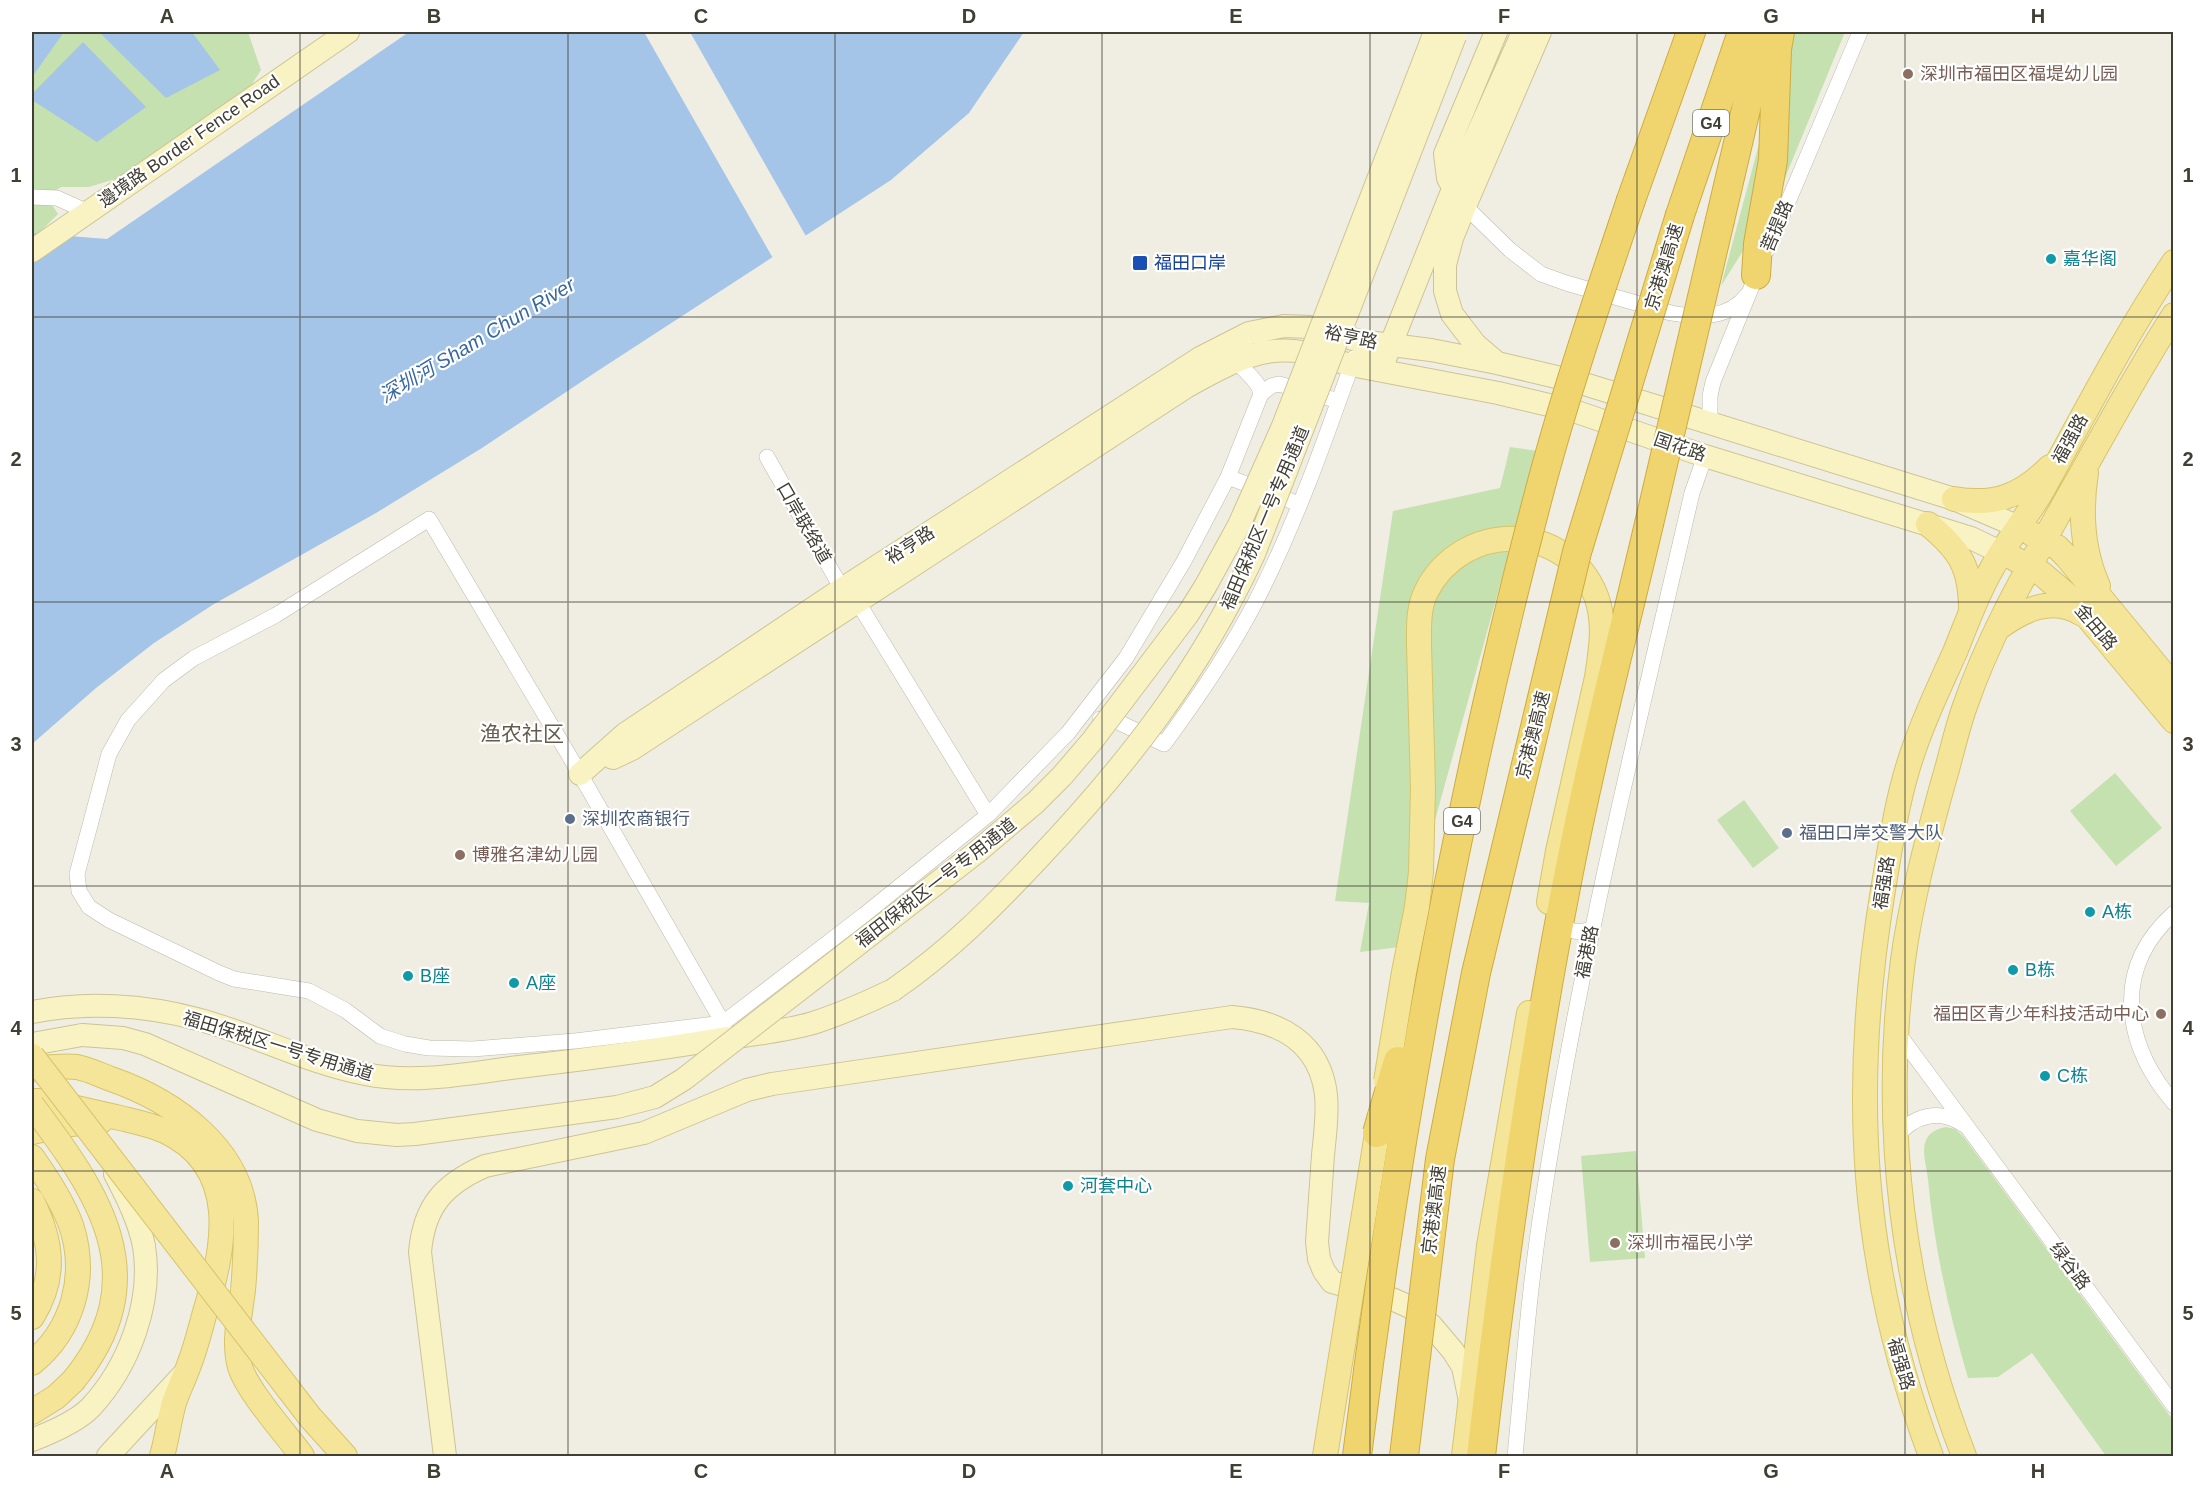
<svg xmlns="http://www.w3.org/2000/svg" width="2205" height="1488" font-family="Helvetica,'Noto Sans SC',sans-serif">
<rect width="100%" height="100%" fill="#f0eee3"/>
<path fill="#c4e1af" d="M 32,32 L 248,32 L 261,70 L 245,95 L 125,176 L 89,187 L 61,187 L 47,197 L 58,214 L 38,234 L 32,233 Z
M 1789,32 L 1845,32 L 1778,195 L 1721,286 Z
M 1510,447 L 1537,451 L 1400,947 L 1360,952 L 1369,903 L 1335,901 L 1393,511 L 1500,488 Z
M 2115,773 L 2162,828 L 2116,866 L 2070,811 Z
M 1744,800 L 1779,848 L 1753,868 L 1717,820 Z
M 1946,1127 L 1955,1129 L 1963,1136 L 2173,1420 L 2173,1456 L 2106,1456 L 2032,1353 L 1998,1377 L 1968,1378 C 1949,1313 1934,1247 1928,1179 C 1927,1169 1922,1153 1925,1143 C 1928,1133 1936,1129 1946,1127 Z
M 1636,1151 L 1645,1258 L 1590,1262 L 1581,1156 Z"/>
<path fill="#a4c4e8" d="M 32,32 L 64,32 L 32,77 Z
M 99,32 L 192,32 L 220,70 L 166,98 Z
M 409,32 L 1024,32 L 969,113 L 891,180 L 596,372 L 482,448 L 376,513 L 214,604 L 154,643 L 96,688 L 32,744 L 32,233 L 107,239 Z
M 83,42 L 146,107 L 97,142 L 32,100 L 32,94 Z"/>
<path fill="#f0eee3" d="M 644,32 L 690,32 L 807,238 L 774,260 Z"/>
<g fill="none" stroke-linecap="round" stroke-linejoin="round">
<defs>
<path id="street" d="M 32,197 L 57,198 L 88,212
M 1465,206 L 1510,250 L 1541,274 L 1566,283 L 1671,313 C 1698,318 1729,319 1747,295
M 1768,249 L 1860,32
M 1261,394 L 1271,386 L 1279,384 L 1339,401
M 1710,423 L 1710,396 L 1713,382 L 1758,271
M 767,457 L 842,589
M 1228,477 L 1299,504
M 857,601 L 988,815
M 1100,719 L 1114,720 L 1164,744 C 1198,698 1230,651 1256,601 C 1296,523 1325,440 1354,358
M 2174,913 C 2111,969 2124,1045 2174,1103
M 1561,920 C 1571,934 1576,933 1592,929
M 723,1023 L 580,774 L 429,519 L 276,615 L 194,658 L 164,680 L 128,720 L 109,754 L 77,874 L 79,891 L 89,907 L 109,920 L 219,973 L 234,979 L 309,991 L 345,1010 L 380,1036 L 405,1044 L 429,1048 L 473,1049 L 575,1041 L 723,1023 L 864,915 L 988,815 L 1068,733 L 1126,658 L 1184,561 L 1228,477 L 1261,394 C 1260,381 1243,371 1236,360
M 1897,1032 L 2174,1406
M 1896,1137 C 1914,1115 1940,1108 1964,1125
M 1515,1456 C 1523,1373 1529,1289 1542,1207 C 1578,966 1637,730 1692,493 L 1705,456"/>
<path id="secondary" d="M 1457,194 L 1448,178 L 1445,154 L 1496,32
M 32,251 L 348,32
M 1385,359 L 1453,189 L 1523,32
M 1496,362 L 1475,344 L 1452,314 L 1445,291 L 1445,265 L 1452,238 L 1465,206 L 1540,32
M 1351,365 L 1498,393 L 1574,411 L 1705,456 L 1971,538 L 2002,553
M 613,758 L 632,749 L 1186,387 C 1222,367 1259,344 1302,352 C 1319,354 1335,361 1351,365 L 1390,345
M 580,774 L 625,734 L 842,589 L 1200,358 L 1249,333 L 1284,326 L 1310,327 L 1360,341 L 1431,350 L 1497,363 L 1578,382 L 1954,499 L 2019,527
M 32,1012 C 85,1001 145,1005 197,1019 C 254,1034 307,1063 365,1074 C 418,1085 474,1072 527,1066 C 590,1059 653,1050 715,1040 C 747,1035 782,1032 813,1023 C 841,1014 866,1003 893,990
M 32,1044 L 82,1035
M 32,1440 C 50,1433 78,1421 91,1407 C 129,1366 153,1302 144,1246 C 139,1221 127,1197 115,1174
M 108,1456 L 182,1376
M 445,1456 L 420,1252 C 424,1206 444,1184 485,1166 L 644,1133 L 747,1090 L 772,1084 L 1232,1017 C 1279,1021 1320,1042 1326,1095 C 1328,1114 1325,1135 1323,1155 C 1321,1184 1319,1213 1317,1242 L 1319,1259 L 1324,1271 L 1332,1282 L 1392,1299 L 1410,1307 L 1431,1325 L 1453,1351 L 1463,1367 L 1469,1396"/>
<path id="primary" d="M 2086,473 C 2080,511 2082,550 2098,586
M 1954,499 C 1995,506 2021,496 2050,467
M 1928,524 C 1961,551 1971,568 1971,611
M 2032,534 L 2057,547 L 2067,557 L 2174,687
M 2015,559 L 2041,573 L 2075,602 L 2174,721
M 1997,629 C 2022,610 2053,595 2082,614
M 1419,645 C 1419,627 1418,608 1426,592 C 1461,521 1566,520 1596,596 C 1606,622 1601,651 1597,677 L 1558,851 L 1549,902
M 32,1069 C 46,1068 62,1065 77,1067 C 88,1069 100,1075 111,1079 C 174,1101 243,1149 246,1222 C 246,1245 245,1268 243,1290 C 240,1316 233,1342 240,1367 C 248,1392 286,1434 302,1456
M 32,1101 L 45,1101 C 69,1106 92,1112 116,1117 C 132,1121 149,1124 165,1131 C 241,1167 225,1247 205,1312 C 200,1330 196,1347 189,1365 C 185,1377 178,1390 174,1403 C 169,1420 167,1439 162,1456
M 32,1132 L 71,1124 L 101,1121
M 32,1157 C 47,1178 62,1201 71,1225 C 88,1276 73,1330 32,1363
M 32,1201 C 52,1241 57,1277 32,1317
M 32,1412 L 56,1397 L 73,1381
M 310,1417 L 345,1456
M 1464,1456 L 1489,1246 L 1529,1013
M 1931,1456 C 1860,1266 1850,1089 1883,890 C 1891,842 1898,792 1915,746 C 1926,714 1941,683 1955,652 C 1966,625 1976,596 1991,570 C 2006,542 2027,517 2043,489 C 2085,413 2125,335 2174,262
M 1964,1456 C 1903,1300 1881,1127 1903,960 C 1911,901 1927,841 1943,783 C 1951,757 1956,731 1965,706 C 1990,633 2029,567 2067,499 C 2102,438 2135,375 2174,315"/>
<path id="highway" d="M 1631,200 L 1691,32
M 1680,215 L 1742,32
M 1720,220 L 1764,32
M 1756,275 L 1758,244 L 1773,160 L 1777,49 L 1780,32
M 1481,1456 C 1503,1264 1530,1072 1567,882 C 1590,762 1621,643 1649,524"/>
</defs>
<use href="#street" stroke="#bdb9aa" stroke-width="16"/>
<use href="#secondary" stroke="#ccc496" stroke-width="24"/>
<use href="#primary" stroke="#d7c46a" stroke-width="26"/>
<use href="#highway" stroke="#ceab3f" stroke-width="30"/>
<use href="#street" stroke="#fff" stroke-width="15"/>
<use href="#secondary" stroke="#f9f3c4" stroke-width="22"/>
<use href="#primary" stroke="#f4e598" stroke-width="24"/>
<use href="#highway" stroke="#f0d56e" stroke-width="28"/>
<defs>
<path id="secondary-bridge" d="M 893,990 C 948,952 991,909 1037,860 C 1127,765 1199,673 1254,554 L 1455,36
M 82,1035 L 123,1038 L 145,1044 L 317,1120 L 357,1131 L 397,1135 L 415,1134 L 617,1107 L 655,1097 L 684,1079 L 977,852 L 1036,802 L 1062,776 L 1092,741 L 1188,614 L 1205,587 L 1239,525 L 1283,426 L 1435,32"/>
<path id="primary-bridge" d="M 32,1056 L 310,1417
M 1386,1081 L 1404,972 L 1417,907 L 1421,872 L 1423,788 L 1419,645
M 32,1105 C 100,1195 157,1278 73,1381
M 1325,1456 L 1380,1115"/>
<path id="highway-bridge" d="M 1649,524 L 1720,220
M 1377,1133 L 1398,1061
M 1357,1456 C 1397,1133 1455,812 1538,497 C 1564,397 1598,298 1631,200
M 1404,1456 L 1440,1159 L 1476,973 L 1577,552 L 1680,215"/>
</defs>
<use href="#secondary-bridge" stroke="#ccc496" stroke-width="24" stroke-linecap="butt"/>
<use href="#primary-bridge" stroke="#d7c46a" stroke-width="26" stroke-linecap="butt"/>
<use href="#highway-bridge" stroke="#ceab3f" stroke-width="30" stroke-linecap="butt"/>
<use href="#secondary-bridge" stroke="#f9f3c4" stroke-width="22"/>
<use href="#primary-bridge" stroke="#f4e598" stroke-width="24"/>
<use href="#highway-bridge" stroke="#f0d56e" stroke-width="28"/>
</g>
<path fill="none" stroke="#413e34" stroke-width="1.5" stroke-opacity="0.55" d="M 300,32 L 300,1456M 568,32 L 568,1456M 835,32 L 835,1456M 1102,32 L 1102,1456M 1370,32 L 1370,1456M 1637,32 L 1637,1456M 1905,32 L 1905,1456M 32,317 L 2174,317M 32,602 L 2174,602M 32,886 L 2174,886M 32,1171 L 2174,1171"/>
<g fill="#8d6e63" stroke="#fff" stroke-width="2">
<circle cx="1908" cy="74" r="6"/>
<circle cx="460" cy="855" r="6"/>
<circle cx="2161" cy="1014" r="6"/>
<circle cx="1615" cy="1243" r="6"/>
</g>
<g fill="#0f9aa8" stroke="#fff" stroke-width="2">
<circle cx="2051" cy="259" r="6"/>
<circle cx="2090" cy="912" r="6"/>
<circle cx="2013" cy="970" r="6"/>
<circle cx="408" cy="976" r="6"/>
<circle cx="514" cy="983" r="6"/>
<circle cx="2045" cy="1076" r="6"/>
<circle cx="1068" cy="1186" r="6"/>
</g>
<rect fill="#1a4fb4" stroke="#fff" stroke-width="2" x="1132" y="255" width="16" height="16" rx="3"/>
<g fill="#5c6f8a" stroke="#fff" stroke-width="2">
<circle cx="570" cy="819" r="6"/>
<circle cx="1787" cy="833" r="6"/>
</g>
<g text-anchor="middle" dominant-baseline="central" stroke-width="4.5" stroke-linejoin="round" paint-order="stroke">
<g fill="#fff" stroke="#7a7871" stroke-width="1.5">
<rect x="1693" y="110" width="36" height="26" rx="4.5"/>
<rect x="1444" y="808" width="36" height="26" rx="4.5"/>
</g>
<g font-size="16" font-weight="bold" fill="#413e34">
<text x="1711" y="123">G4</text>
<text x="1462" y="821">G4</text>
</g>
<g font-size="18" fill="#785e54" stroke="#fff" text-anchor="start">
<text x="1920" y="74">深圳市福田区福堤幼儿园</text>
<text x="472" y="855">博雅名津幼儿园</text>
<text x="2149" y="1014" text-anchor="end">福田区青少年科技活动中心</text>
<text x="1627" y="1243">深圳市福民小学</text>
</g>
<g font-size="18" fill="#413e34" stroke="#fff">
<text transform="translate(189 141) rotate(-35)">邊境路 Border Fence Road</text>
<text transform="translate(1777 226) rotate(-67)">菩提路</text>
<text transform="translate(1664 267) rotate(-73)">京港澳高速</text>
<text transform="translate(1351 337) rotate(12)">裕亨路</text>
<text transform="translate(2070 439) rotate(-61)">福强路</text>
<text transform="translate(1680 447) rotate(19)">国花路</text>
<text transform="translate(1265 518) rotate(-67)">福田保税区一号专用通道</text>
<text transform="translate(804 523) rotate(60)">口岸联络道</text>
<text transform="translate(910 545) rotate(-33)">裕亨路</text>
<text transform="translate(2096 627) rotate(50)">金田路</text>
<text transform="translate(1533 735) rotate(-76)">京港澳高速</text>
<text transform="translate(936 883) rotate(-38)">福田保税区一号专用通道</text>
<text transform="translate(1884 883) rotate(-81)">福强路</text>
<text transform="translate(1587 952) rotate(-79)">福港路</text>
<text transform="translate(278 1046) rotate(17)">福田保税区一号专用通道</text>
<text transform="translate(1434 1210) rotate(-83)">京港澳高速</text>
<text transform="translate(2070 1266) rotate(53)">绿谷路</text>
<text transform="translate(1901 1364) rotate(74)">福强路</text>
</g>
<g font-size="18" fill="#0d838f" stroke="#fff" text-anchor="start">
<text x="2063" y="259">嘉华阁</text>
<text x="2102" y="912">A栋</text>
<text x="2025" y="970">B栋</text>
<text x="420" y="976">B座</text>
<text x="526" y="983">A座</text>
<text x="2057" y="1076">C栋</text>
<text x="1080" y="1186">河套中心</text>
</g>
<g font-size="18" fill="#164399" stroke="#fff" text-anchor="start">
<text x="1154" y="263">福田口岸</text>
</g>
<g font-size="18" fill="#4e5e75" stroke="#fff" text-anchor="start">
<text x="582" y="819">深圳农商银行</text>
<text x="1799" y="833">福田口岸交警大队</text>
</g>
<g font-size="20" font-style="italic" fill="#3868a2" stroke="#fff">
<text transform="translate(477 340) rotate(-31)">深圳河 Sham Chun River</text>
</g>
<g font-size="21" fill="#635c4c" stroke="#fff">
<text x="522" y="733">渔农社区</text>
</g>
</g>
<rect width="2205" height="1488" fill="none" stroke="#ffffff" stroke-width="66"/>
<rect x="33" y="33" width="2139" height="1422" fill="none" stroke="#413e34" stroke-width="2"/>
<g font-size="20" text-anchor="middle" font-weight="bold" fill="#413e34">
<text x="167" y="23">A</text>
<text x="434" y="23">B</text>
<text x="701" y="23">C</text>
<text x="969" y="23">D</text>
<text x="1236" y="23">E</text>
<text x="1504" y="23">F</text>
<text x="1771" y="23">G</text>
<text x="2038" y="23">H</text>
<text x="16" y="182">1</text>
<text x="2188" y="182">1</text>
<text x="16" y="466">2</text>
<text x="2188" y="466">2</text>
<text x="16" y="751">3</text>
<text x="2188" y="751">3</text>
<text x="16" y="1035">4</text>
<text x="2188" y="1035">4</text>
<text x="16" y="1320">5</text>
<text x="2188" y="1320">5</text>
<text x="167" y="1478">A</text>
<text x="434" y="1478">B</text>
<text x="701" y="1478">C</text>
<text x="969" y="1478">D</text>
<text x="1236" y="1478">E</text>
<text x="1504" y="1478">F</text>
<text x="1771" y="1478">G</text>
<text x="2038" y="1478">H</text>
</g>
</svg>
